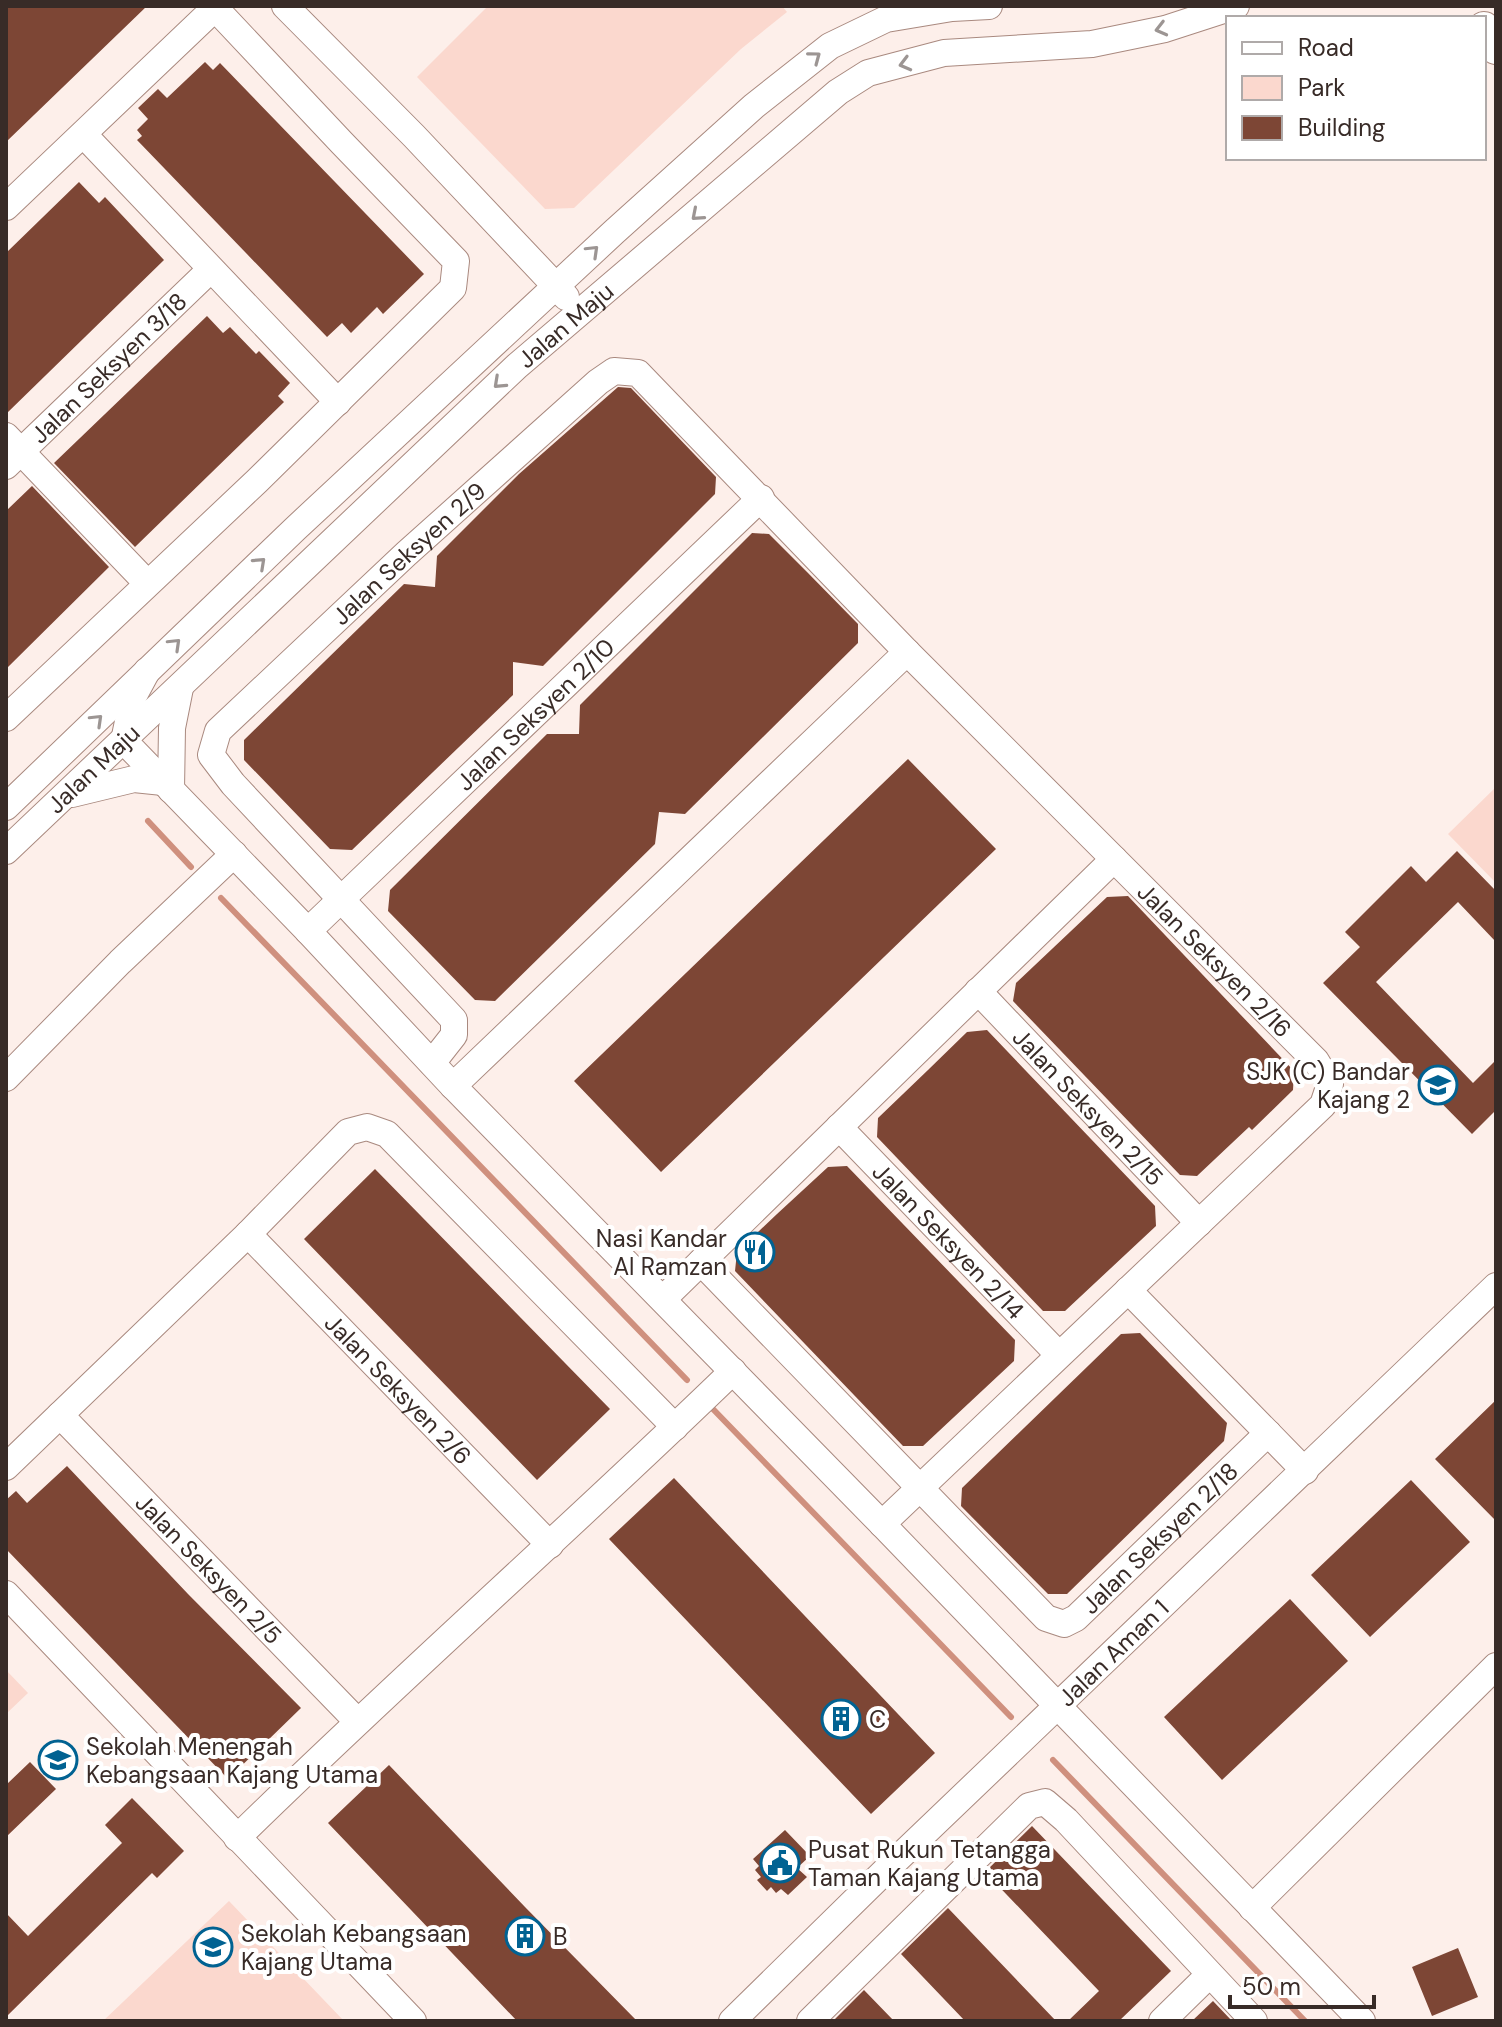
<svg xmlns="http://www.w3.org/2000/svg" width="1502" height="2027" font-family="'DM Sans',sans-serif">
<rect width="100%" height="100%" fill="#fdefea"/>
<path fill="#fbd8ce" d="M 488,6 L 782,6 L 787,12 L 741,49 L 574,208 L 545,209 L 417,77 Z
M 1496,787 L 1496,883 L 1448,834 Z
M 6,1670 L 28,1693 L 6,1714 Z
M 229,1901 L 344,2021 L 103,2021 Z"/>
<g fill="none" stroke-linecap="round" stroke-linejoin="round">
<path stroke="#cf907e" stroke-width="6" d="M 148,821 L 191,867
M 221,898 L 687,1380
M 711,1407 L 1011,1717
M 1053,1760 L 1305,2021"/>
</g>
<path fill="#7d4635" d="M 6,6 L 147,6 L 6,142 Z
M 205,62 L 213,70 L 220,63 L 424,274 L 383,314 L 377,307 L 351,333 L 342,323 L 327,337 L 137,140 L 142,136 L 137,130 L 148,119 L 138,108 L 158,89 L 167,98 Z
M 79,182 L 99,203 L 105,197 L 164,260 L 6,414 L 6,253 Z
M 207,316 L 223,333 L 230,327 L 256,354 L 259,351 L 290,383 L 278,396 L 284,402 L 135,547 L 54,463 Z
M 618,387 L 631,388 L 716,477 L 715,494 L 543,666 L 513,662 L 513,695 L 352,850 L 330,849 L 244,760 L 244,740 L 404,584 L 435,587 L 437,556 L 519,474 Z
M 32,486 L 109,567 L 6,669 L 6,511 Z
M 752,533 L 769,534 L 808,573 L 858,624 L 858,643 L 685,814 L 659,812 L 655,844 L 495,1001 L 475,1000 L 388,911 L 390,890 L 547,734 L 579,734 L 580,705 Z
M 908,759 L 996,849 L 661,1172 L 574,1081 Z
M 1457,851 L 1496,891 L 1496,942 L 1458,902 L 1376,982 L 1473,1083 L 1496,1060 L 1496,1110 L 1472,1134 L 1323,983 L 1360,947 L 1345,932 L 1411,866 L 1426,882 Z
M 1128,896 L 1294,1071 L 1293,1090 L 1252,1130 L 1249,1127 L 1197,1176 L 1180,1175 L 1013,1001 L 1016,983 L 1107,897 Z
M 987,1030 L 1155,1206 L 1156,1226 L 1065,1311 L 1043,1311 L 877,1137 L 878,1118 L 928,1070 L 967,1032 Z
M 847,1166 L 1015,1340 L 1014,1361 L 923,1446 L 903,1446 L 735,1271 L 737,1252 L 777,1214 L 828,1167 Z
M 375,1169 L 610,1409 L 537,1480 L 304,1239 Z
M 1140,1333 L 1227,1423 L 1224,1441 L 1067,1594 L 1048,1594 L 961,1506 L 962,1488 L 1121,1334 Z
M 1496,1400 L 1496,1521 L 1435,1459 Z
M 67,1466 L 188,1594 L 301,1708 L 228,1779 L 6,1549 L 6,1500 L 16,1491 L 27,1503 Z
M 674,1478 L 935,1753 L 871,1814 L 609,1539 Z
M 1411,1480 L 1470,1542 L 1370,1637 L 1311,1575 Z
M 1290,1599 L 1348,1661 L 1222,1780 L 1164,1717 Z
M 30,1762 L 56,1789 L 6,1837 L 6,1785 Z
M 389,1765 L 525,1907 L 637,2021 L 517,2021 L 328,1823 Z
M 132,1798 L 184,1851 L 157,1878 L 152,1873 L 6,2017 L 6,1913 L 28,1936 L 122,1843 L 105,1825 Z
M 1032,1826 L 1171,1971 L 1119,2021 L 1068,2021 L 1099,1991 L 985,1872 Z
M 785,1830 L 810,1856 L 797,1868 L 807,1877 L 788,1895 L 781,1889 L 776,1893 L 771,1887 L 767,1891 L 757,1880 L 761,1877 L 755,1870 L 759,1866 L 753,1859 Z
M 948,1908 L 1056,2021 L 965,2021 L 901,1954 Z
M 1458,1948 L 1478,1997 L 1432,2016 L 1412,1967 Z
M 864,1990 L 894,2021 L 833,2021 Z
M 1213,2001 L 1232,2021 L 1192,2021 Z"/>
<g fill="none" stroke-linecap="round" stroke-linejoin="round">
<defs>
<g id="minor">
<path d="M 285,6 L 414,136 L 566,297"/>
<path d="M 84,135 L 338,402"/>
<path d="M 6,207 L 217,6"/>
<path d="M 6,436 L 147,583"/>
<path id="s1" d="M 6,466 L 210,270"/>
<path d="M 147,671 L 133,697 L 124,741 L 308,931 L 453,1086 L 882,1524 L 1362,2021"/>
<path d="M 6,718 L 257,481 L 453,288 L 456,261 L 342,143 L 215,8"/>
<path d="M 171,790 L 172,728 L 180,688"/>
<path d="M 72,794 L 134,779 L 163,782"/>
<path d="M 6,807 L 295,529 L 614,232 L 754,106 L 830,46 L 886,19 L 952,8 L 989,6"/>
<path id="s2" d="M 6,851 L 517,366 L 838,92 L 868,73 L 944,53 L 1092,44 L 1165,29 L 1236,6"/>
<path id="s3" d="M 308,931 L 761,498"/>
<path id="s4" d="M 978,991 L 1199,1223"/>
<path id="s5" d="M 432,1063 L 454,1035 L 454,1020 L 233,784 L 211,755 L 218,731 L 406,554 L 598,382 L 614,371 L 638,373 L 907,652 L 1316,1061 L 1330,1084 L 1323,1105 L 882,1524"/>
<path d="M 6,1078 L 120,962 L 234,854"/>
<path d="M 453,1086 L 907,652"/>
<path id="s6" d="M 839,1127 L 1059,1355"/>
<path id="s7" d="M 248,1234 L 550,1545"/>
<path id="s8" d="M 701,1262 L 1046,1618 L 1064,1624 L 1076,1618 L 1268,1433"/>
<path d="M 1128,1290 L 1305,1471"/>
<path d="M 663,1299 L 1114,859"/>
<path id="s9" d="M 60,1415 L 357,1721"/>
<path d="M 6,1467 L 248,1234 L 348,1132 L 367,1127 L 387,1134 L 675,1427"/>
<path d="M 6,1594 L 413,2021"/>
<path d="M 237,1838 C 399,1679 570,1529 733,1371"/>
<path d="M 1252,1908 L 1496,1666"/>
<path id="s10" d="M 732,2021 L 889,1867 L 1496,1286"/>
<path d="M 810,2021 L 1029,1806 L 1045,1802 L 1066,1820 L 1254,2021"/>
<path d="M 1162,2021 L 1209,1975"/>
</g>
<path id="major" d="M 1484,28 L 1496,48"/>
</defs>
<use href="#minor" stroke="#a9897f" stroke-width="28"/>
<use href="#major" stroke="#a9897f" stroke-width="34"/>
<use href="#minor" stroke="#fff" stroke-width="26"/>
<use href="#major" stroke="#fff" stroke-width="32"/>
</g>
<defs><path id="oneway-chevron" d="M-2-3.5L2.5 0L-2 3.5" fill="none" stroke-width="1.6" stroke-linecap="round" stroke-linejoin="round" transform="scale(2)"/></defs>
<g stroke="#9c9593">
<use href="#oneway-chevron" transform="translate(1161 29) rotate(166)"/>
<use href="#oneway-chevron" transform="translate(815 57) rotate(-37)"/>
<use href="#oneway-chevron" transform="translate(905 64) rotate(165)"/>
<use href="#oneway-chevron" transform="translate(697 215) rotate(139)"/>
<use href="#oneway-chevron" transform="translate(593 251) rotate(-44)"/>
<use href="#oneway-chevron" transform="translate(499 383) rotate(137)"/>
<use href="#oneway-chevron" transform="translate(260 563) rotate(-43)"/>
<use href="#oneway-chevron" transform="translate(175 644) rotate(-44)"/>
<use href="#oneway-chevron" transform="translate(97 720) rotate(-44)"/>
</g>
<defs>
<symbol id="school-ring" viewBox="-11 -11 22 22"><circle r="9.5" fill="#fff" stroke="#016292" stroke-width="1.5"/><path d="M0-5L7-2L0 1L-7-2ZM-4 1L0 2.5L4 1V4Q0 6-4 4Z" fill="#016292"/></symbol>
<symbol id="restaurant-ring" viewBox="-11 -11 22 22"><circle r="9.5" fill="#fff" stroke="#016292" stroke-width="1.5"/><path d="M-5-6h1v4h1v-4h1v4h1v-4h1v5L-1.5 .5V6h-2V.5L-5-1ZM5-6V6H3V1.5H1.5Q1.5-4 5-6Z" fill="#016292"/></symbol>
<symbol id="building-ring" viewBox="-11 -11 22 22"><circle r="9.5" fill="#fff" stroke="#016292" stroke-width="1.5"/><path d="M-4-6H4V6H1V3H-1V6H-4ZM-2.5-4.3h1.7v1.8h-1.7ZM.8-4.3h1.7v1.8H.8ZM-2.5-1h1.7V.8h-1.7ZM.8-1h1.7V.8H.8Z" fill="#016292"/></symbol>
<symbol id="civic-ring" viewBox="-11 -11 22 22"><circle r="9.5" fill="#fff" stroke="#016292" stroke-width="1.5"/><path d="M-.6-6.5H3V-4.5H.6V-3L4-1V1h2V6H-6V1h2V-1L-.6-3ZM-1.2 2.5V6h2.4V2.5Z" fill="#016292"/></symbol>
</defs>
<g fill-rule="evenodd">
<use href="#school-ring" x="1416" y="1063" width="44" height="44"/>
<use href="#restaurant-ring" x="733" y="1230" width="44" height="44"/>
<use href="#building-ring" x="819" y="1697" width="44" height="44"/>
<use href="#school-ring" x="36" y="1738" width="44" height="44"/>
<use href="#civic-ring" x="758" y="1841" width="44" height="44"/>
<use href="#building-ring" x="503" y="1914" width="44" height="44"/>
<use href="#school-ring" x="191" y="1925" width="44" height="44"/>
</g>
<g text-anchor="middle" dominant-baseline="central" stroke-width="8" stroke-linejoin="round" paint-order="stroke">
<g font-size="24" fill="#382b27" stroke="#fff">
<text stroke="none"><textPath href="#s2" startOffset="768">Jalan Maju</textPath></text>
<text stroke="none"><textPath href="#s1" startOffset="142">Jalan Seksyen 3/18</textPath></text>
<text stroke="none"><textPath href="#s5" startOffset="696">Jalan Seksyen 2/9</textPath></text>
<text stroke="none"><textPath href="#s3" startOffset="314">Jalan Seksyen 2/10</textPath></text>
<text stroke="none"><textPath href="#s2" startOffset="120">Jalan Maju</textPath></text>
<text stroke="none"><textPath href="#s5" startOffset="1818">Jalan Seksyen 2/16</textPath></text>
<text stroke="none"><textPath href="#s4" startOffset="160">Jalan Seksyen 2/15</textPath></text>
<text stroke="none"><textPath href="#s6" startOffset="158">Jalan Seksyen 2/14</textPath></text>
<text stroke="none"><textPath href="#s7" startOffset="216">Jalan Seksyen 2/6</textPath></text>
<text stroke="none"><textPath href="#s8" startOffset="644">Jalan Seksyen 2/18</textPath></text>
<text stroke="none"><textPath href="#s9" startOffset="214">Jalan Seksyen 2/5</textPath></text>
<text stroke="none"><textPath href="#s10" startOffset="530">Jalan Aman 1</textPath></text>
</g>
<g font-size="24" fill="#382b27" stroke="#fff" text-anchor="start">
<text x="1410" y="1071" text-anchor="end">SJK (C) Bandar<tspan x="1410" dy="28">Kajang 2</tspan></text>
<text x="727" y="1238" text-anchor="end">Nasi Kandar<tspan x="727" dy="28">Al Ramzan</tspan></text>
<text x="869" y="1719">C</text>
<text x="86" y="1746">Sekolah Menengah<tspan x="86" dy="28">Kebangsaan Kajang Utama</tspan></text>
<text x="808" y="1849">Pusat Rukun Tetangga<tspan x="808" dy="28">Taman Kajang Utama</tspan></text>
<text x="241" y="1933">Sekolah Kebangsaan<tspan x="241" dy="28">Kajang Utama</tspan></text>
<text x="553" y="1936">B</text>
</g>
</g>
<rect width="1502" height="2027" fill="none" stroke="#382b27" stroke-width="16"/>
<rect x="1226" y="16" width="260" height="144" fill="#ffffff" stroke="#afaaa9" stroke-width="2"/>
<rect x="1242" y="42" width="40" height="12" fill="#ffffff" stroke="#afaaa9" stroke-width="2"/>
<text x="1298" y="56" font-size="24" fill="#382b27">Road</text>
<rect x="1242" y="76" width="40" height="24" fill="#fbd8ce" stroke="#afaaa9" stroke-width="2"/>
<text x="1298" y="96" font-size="24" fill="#382b27">Park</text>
<rect x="1242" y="116" width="40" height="24" fill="#7d4635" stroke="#afaaa9" stroke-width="2"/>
<text x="1298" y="136" font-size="24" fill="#382b27">Building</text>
<path d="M1230 1995v12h144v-12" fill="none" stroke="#382b27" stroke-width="4"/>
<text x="1242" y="1995" font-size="24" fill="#382b27" stroke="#ffffff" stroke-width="6" paint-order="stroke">50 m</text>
</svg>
